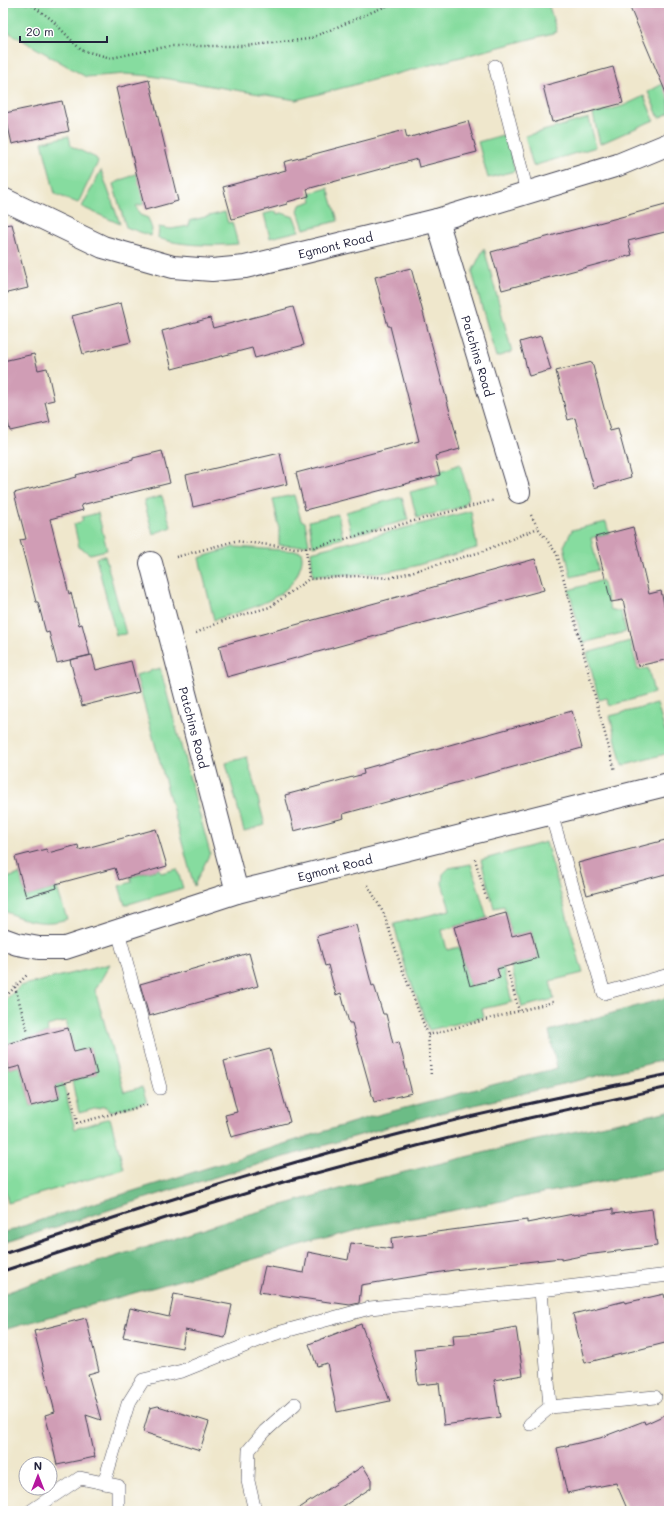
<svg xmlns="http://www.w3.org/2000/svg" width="672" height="1514" font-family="Mali,sans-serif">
<rect width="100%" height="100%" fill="#fff"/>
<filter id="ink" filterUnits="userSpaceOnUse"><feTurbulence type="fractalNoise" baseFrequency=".025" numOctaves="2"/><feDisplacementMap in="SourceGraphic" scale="8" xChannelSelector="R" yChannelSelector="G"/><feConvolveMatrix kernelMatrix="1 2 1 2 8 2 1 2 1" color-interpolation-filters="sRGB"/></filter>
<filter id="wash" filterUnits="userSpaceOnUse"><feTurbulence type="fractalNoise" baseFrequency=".012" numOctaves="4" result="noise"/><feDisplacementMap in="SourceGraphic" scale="16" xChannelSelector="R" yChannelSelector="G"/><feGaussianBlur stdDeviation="0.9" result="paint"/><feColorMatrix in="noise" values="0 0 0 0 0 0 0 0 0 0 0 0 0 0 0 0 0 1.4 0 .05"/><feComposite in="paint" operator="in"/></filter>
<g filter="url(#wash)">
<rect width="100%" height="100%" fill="#efe7cc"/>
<path fill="#86dc9f" stroke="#547f6d" d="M 3,3 L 548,3 L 557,32 L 296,100 L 151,76 L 125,74 L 86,77 L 3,29 Z
M 669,63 L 669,113 L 659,118 L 648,92 L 666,82 Z
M 644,96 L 654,120 L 600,144 L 593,114 L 623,106 Z
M 589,118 L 596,147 L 533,166 L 525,136 Z
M 506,134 L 515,171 L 488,178 L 478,142 Z
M 69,136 L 71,146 L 96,158 L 98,162 L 78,203 L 55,194 L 42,142 Z
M 101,170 L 120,224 L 82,207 Z
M 137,173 L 144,204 L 136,206 L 140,215 L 148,218 L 152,229 L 151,236 L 126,227 L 113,184 Z
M 328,188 L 338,221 L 304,229 L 298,211 L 300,205 L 312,201 L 310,193 Z
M 276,211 L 277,214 L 282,213 L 294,217 L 299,231 L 270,238 L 264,214 Z
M 225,212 L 228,223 L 232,222 L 238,244 C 215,246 180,246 158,238 L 159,227 L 171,229 L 189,226 L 189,221 Z
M 484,248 L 512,352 L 496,357 L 472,272 Z
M 460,464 L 469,497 L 462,507 L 417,518 L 410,492 L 438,485 L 435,473 Z
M 294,495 L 301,520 L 305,522 L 309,544 L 296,546 L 279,545 L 279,527 L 273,499 Z
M 162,496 L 171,527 L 153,534 L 144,501 Z
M 402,497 L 408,520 L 352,535 L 346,512 Z
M 471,511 L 477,548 L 411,567 L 381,573 L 313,576 L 311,552 Z
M 98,513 L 107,550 L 90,554 L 79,547 L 74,524 L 83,521 L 82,517 Z
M 338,514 L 343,538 L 313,546 L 309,521 Z
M 606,522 L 609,533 L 591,538 L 598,570 L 571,577 L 564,546 L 572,530 Z
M 234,547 L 298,551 L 301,552 C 303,557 302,562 300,567 C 291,601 243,610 214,620 L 199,558 Z
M 105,556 L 126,634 L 116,635 L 96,558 Z
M 602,580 L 610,609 L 621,612 L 626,632 L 583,643 L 569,590 Z
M 630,641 L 638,670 L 648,668 L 654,693 L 610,706 L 607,698 L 599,700 L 587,653 Z
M 160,668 L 210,853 L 194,886 L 136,675 Z
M 657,704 L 665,731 L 669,731 L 669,753 L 622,766 L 610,716 Z
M 247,757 L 265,825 L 244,831 L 226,763 Z
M 546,842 L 583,973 L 550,981 L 554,999 L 522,1007 L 511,966 L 538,958 L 531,931 L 512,936 L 504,906 L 494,908 L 481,860 Z
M 471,864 L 487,918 L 442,930 L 447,950 L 459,947 L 470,986 L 499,978 L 497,969 L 503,968 L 512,1002 L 482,1009 L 484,1017 L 429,1030 L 405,966 L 394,924 L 450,910 L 442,883 L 443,874 L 449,868 Z
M 159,869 L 161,873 L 177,869 L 183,888 L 125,905 L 119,886 L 132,882 L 130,877 Z
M 20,874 L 26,897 L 57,888 L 67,919 C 45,926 23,921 3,910 L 3,879 Z
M 110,964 L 95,990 L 124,1092 L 142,1087 L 147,1102 L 109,1112 L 106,1106 L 79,1113 L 72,1081 L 97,1074 L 90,1048 L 74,1052 L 66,1021 L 47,1026 L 48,1033 L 3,1045 L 3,1002 L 20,986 Z
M 3,1048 L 9,1069 L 20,1066 L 31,1106 L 59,1099 L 56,1085 L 63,1083 L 75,1129 L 110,1118 L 124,1169 L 8,1203 L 3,1180 Z"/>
<path fill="#6cbc86" stroke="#476f60" d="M 669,997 L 669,1059 L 419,1118 L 181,1187 L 3,1244 L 3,1233 L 50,1217 L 370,1117 L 557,1068 L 549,1031 Z
M 669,1111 L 669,1169 L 371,1226 L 3,1330 L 3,1294 L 30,1284 L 225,1221 L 376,1179 L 528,1142 Z"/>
<g id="blocks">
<path fill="#d09db5" d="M 628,3 L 669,3 L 669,100 Z
M 613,67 L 623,103 L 552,122 L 543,86 Z
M 149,80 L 178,201 L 145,210 L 116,88 Z
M 62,101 L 69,131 L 12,144 L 5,113 Z
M 468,121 L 477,152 L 419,167 L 417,159 L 307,189 L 309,196 L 287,202 L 287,204 L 232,219 L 223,187 L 286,170 L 284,162 L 405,130 L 407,138 Z
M 669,204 L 669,231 L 628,241 L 632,255 L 502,290 L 491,252 Z
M 12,224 L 28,288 L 3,294 L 3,225 Z
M 411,268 L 460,449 L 435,456 L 440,475 L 305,510 L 296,473 L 419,441 L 390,326 L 388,326 L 375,277 Z
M 121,303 L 131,342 L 83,354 L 72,316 Z
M 293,307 L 304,345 L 255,358 L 252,348 L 172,369 L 162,331 L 210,318 L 213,328 Z
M 541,336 L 551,370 L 529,376 L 520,342 Z
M 34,354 L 38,370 L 47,368 L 54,400 L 45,402 L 50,422 L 10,431 L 3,400 L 3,361 Z
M 592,362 L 610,431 L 618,429 L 631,477 L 594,488 L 575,418 L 568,420 L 556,371 Z
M 162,451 L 170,483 L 81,505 L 83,510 L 50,519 L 69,594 L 71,593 L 79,625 L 82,624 L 90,655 L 57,663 L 49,632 L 46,633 L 38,602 L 36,602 L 20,540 L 26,539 L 14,493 L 77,477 L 76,475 L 133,460 L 133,458 Z
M 280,453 L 287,484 L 193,507 L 186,475 Z
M 633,527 L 649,594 L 661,591 L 669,626 L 669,659 L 638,666 L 623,600 L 611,602 L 595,537 Z
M 535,559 L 544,590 L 477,608 L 227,677 L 219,646 Z
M 92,655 L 96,670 L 131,661 L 139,692 L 82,706 L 70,660 Z
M 572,711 L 582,748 L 343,814 L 344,818 L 294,831 L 285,795 L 364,774 L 363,769 Z
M 156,829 L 167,866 L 119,880 L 115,868 L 56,884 L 57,888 L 26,897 L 15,857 L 46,849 L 48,853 L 78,845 L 79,850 Z
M 669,839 L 669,873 L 587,895 L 578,863 Z
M 506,913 L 512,936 L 531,931 L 538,958 L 497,969 L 500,978 L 470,986 L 454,927 Z
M 356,925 L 372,986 L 374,985 L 383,1014 L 386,1014 L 393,1044 L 399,1042 L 412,1093 L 374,1102 L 352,1023 L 349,1023 L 341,993 L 336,995 L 328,965 L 325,966 L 317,936 Z
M 249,953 L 258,986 L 149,1016 L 140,984 Z
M 68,1028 L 74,1052 L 90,1048 L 97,1074 L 56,1085 L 59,1099 L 31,1106 L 20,1066 L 9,1069 L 3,1045 Z
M 270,1049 L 290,1122 L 231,1137 L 225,1115 L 237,1112 L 224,1061 Z
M 613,1209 L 613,1214 L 652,1209 L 657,1246 L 586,1255 L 561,1260 L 561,1258 L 454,1270 L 361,1285 L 359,1303 L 350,1305 L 259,1292 L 265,1266 L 304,1273 L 308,1252 L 348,1260 L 351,1243 L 392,1249 L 391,1238 L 527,1220 L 527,1223 L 573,1214 L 573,1215 Z
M 174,1294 L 232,1305 L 225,1338 L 185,1330 L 182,1348 L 123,1337 L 130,1308 L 169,1317 Z
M 664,1294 L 669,1316 L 669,1342 L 585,1363 L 573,1314 L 625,1301 L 625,1303 Z
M 86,1318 L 99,1371 L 88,1374 L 101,1420 L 86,1415 L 95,1457 L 57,1465 L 51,1439 L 52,1437 L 51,1437 L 45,1415 L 55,1412 L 34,1331 Z
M 361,1324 L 390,1401 L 337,1412 L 327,1363 L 317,1366 L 309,1344 Z
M 516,1327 L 523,1375 L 494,1380 L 500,1417 L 444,1425 L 439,1383 L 418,1385 L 414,1349 L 454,1345 L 453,1335 L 483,1333 Z
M 158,1406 L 209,1422 L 200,1450 L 143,1432 L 150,1408 Z
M 669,1413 L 669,1511 L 628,1511 L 616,1483 L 567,1493 L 557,1448 L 600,1438 L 644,1421 L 645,1424 Z
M 363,1466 L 371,1479 L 371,1488 L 336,1511 L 295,1511 Z"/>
</g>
</g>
<g filter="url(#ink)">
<use href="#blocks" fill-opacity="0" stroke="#414051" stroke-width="1"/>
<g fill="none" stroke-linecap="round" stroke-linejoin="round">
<defs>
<path id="lane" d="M 495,66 L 527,192
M 551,814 L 604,993 L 669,975
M 118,931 L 160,1088
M 541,1290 L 669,1275
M 550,1407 L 655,1397
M 104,1483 L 128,1404 L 143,1380 L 182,1371 L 274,1334 L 370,1308 L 541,1290 L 550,1407 L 530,1424
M 31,1511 L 80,1478 L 118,1486 L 118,1511
M 255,1511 L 248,1481 L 249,1450 L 265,1431 L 295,1404"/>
<g id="street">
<path id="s1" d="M 3,199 L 103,247 L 173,267 L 212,270 L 245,267 L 437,220 L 618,165 L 669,144"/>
<path id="s2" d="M 437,220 L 519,492"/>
<path id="s3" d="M 151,563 L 237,892"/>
<path id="s4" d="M 3,939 L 17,944 L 39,948 L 65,948 L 237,892 L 669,784"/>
</g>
</defs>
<use href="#lane" stroke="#414051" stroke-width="14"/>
<use href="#street" stroke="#414051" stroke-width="24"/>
<path stroke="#414051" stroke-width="2.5" stroke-dasharray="1 3" stroke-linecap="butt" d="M 29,3 L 51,19 L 81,50 L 111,58 L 170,46 L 245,46 L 309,39 L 393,3
M 531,515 L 538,528 L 557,554 L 615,771
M 306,548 L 309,579
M 176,557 L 235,541 L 296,548 L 314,547 L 495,500
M 196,633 L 225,620 L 270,607 L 309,579 L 357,576 L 390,578 L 481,552 L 538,528
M 475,859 L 487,901
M 368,885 L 384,914 L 401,966 L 428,1035 L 431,1076
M 508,972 L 519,1011
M 15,987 L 28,1033
M 3,999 L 28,974
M 428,1035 L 553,1002
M 70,1091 L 77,1123 L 147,1105"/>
<use href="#lane" stroke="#fff" stroke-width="13"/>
<use href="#street" stroke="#fff" stroke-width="22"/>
<path stroke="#22223b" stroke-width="3" d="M 3,1254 C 139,1209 276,1165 415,1130 C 499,1109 584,1092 669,1074
M 3,1271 L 175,1215 L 290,1180 L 417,1146 L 529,1118 L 669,1087"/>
</g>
</g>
<g text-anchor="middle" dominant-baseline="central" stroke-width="4" stroke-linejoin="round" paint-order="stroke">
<g font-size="12" fill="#22223b" stroke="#fff">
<text stroke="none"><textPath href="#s1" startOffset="349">Egmont Road</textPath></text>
<text stroke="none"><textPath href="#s2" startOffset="142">Patchins Road</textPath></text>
<text stroke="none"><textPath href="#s3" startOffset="170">Patchins Road</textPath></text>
<text stroke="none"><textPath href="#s4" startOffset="345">Egmont Road</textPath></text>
</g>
</g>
<rect width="672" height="1514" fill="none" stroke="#fff" stroke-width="16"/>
<g transform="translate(38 1476)"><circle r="19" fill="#ffffff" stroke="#a7a7b1"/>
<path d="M0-3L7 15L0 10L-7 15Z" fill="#b5179e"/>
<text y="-6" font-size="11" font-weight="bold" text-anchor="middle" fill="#22223b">N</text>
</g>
<path d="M20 36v6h87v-6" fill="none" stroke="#22223b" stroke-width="2"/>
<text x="26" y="36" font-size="12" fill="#22223b" stroke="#ffffff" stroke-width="3" paint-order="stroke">20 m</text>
</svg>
